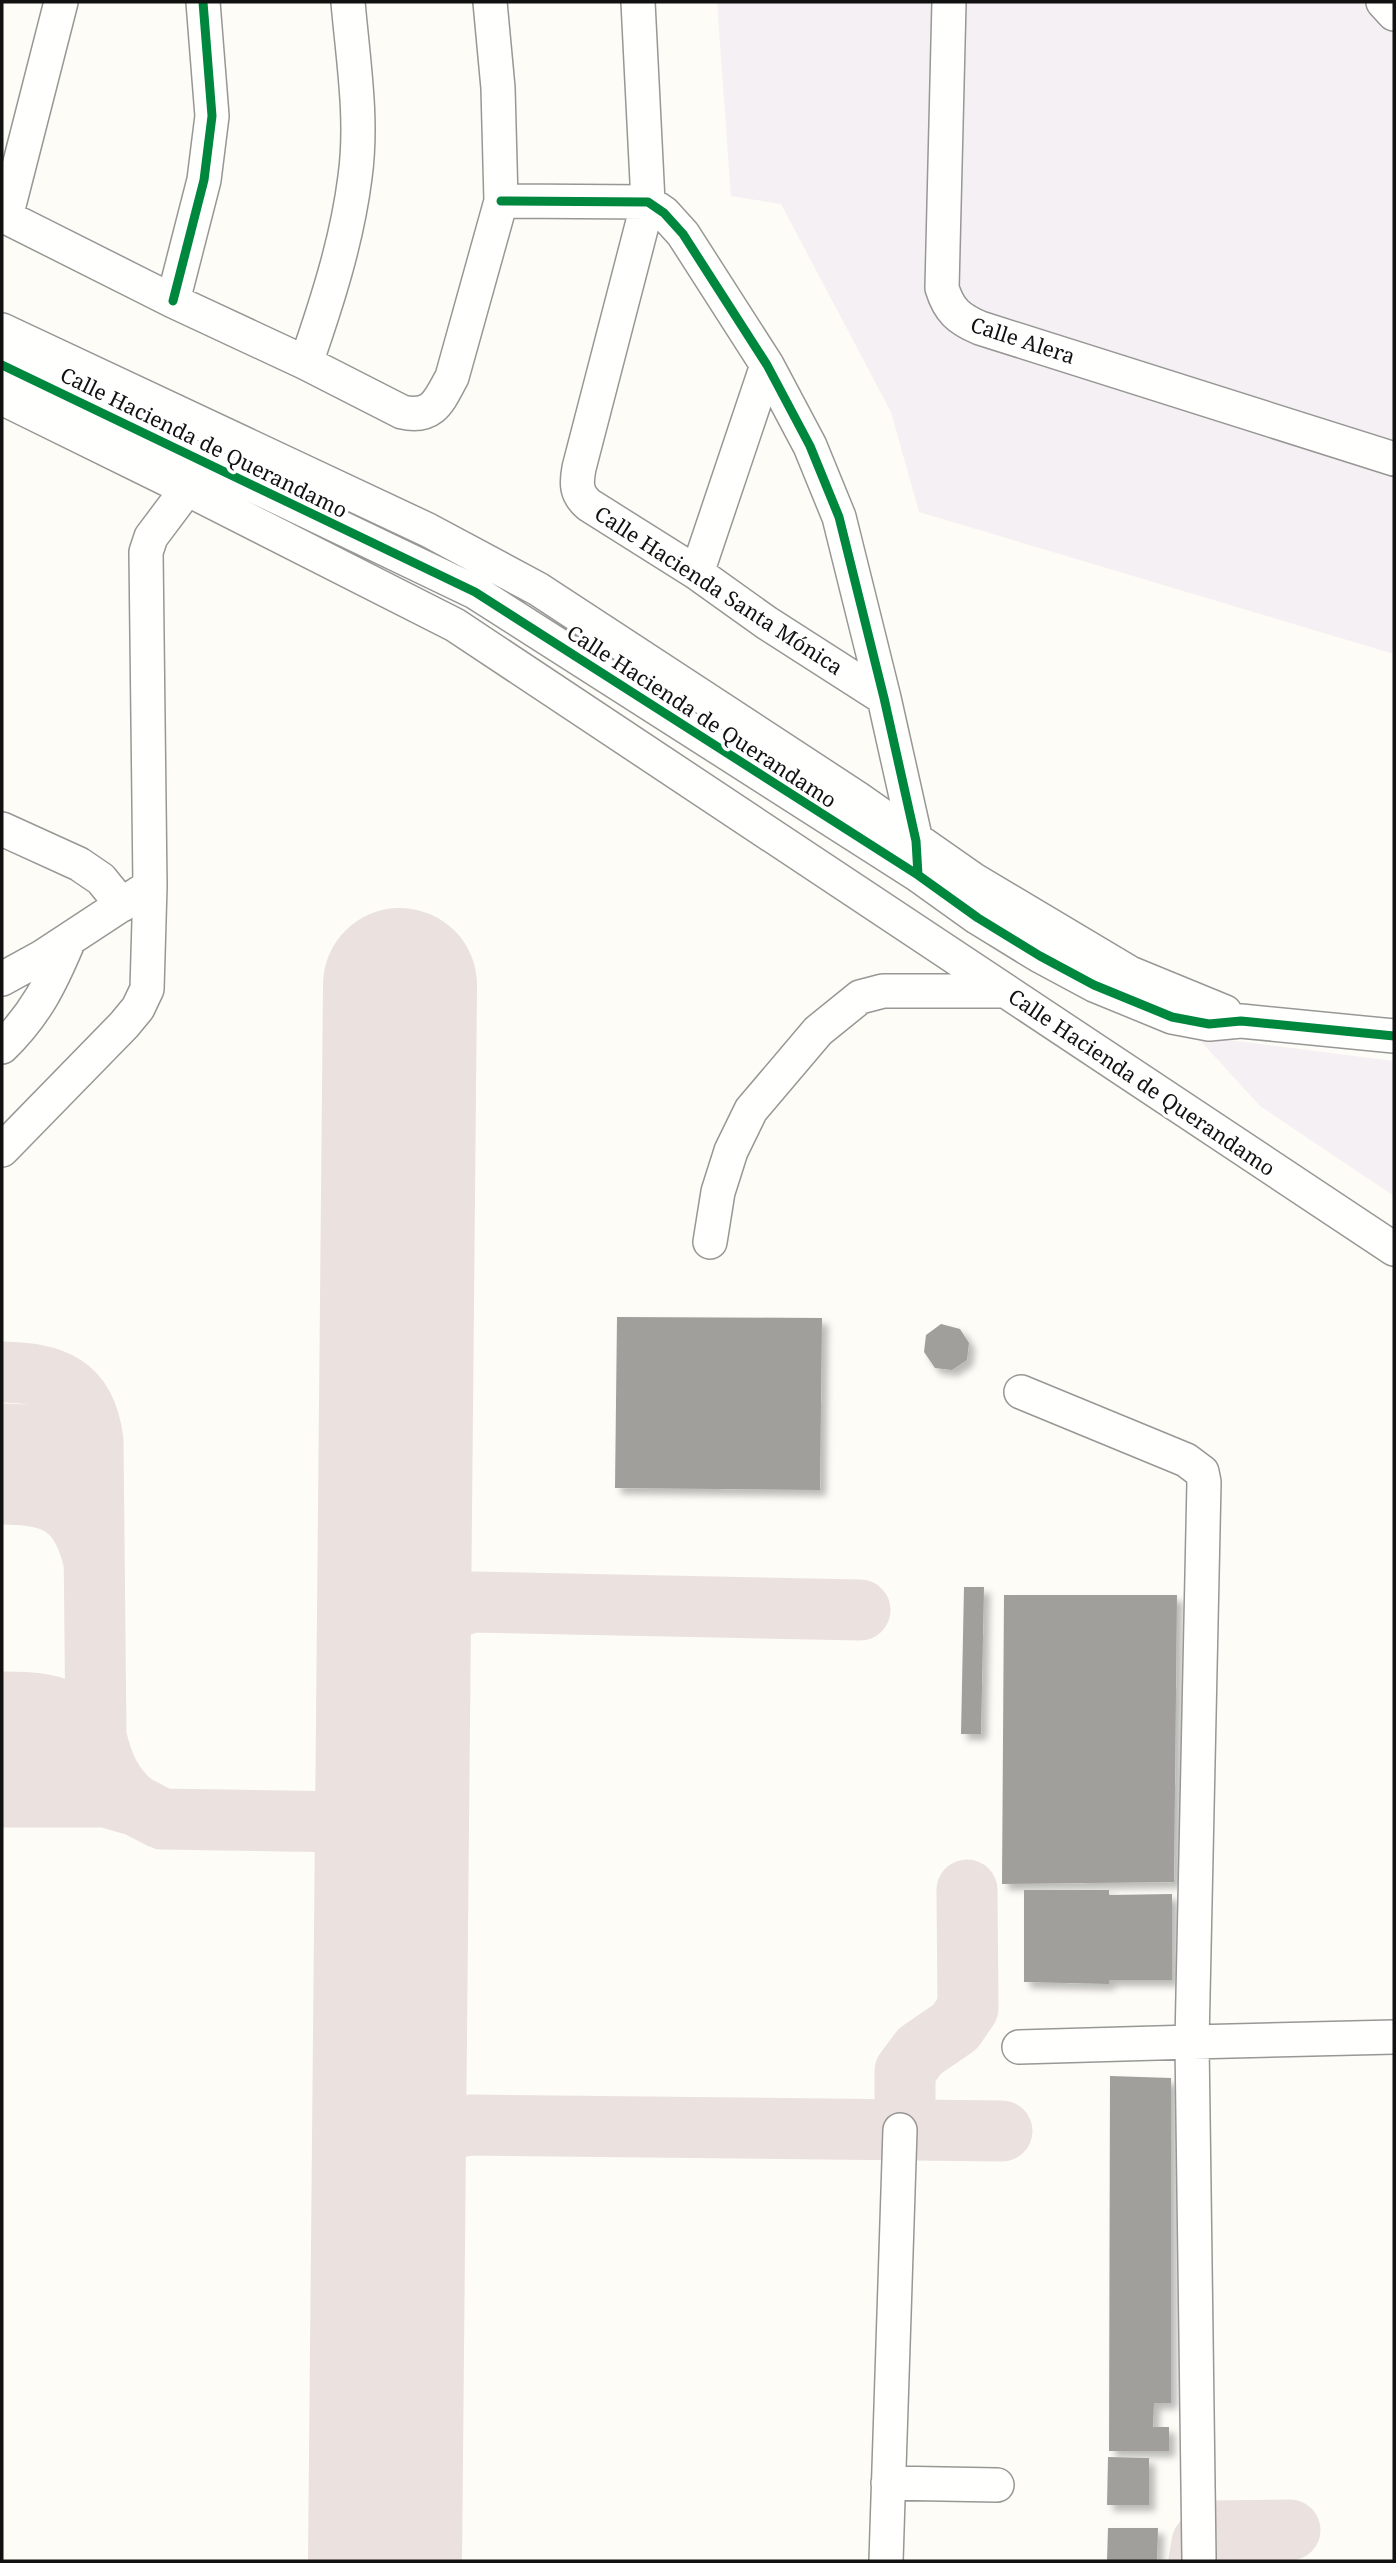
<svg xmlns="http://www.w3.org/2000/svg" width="1396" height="2563" font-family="'Noto Serif',serif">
<defs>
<filter id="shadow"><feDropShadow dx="6" dy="6" stdDeviation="3.5" flood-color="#0004"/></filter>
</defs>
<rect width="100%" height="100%" fill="#fdfcf7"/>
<path fill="#f5f0f3" d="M 717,2 L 1394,2 L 1394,654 L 919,512 L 891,412 L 781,204 L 731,196 Z
M 1196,1036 L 1394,1061 L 1394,1196 L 1260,1106 Z"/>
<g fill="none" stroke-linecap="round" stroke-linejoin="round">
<path stroke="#ebe1df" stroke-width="61" d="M 2,1372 C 53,1373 86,1384 93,1441 L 96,1736 C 102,1764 112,1787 135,1805
M 2,1434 C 41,1435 83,1437 93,1485
M 2,1494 C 56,1494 81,1506 94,1562
M 395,1678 C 414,1641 430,1614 472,1602 L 860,1610
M 2,1702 C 54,1702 81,1707 102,1759
M 2,1749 L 40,1750 L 57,1753 L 135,1805 L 162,1819 L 352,1822 C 375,1831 389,1847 392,1871
M 2,1797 L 106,1797 L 130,1804
M 905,2130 L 905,2071 L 920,2051 L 955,2027 L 968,2008 L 967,1890
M 389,2182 C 396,2134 430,2131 471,2125 L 1002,2131
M 1199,2561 L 1202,2543 L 1212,2531 L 1290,2530"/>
<path stroke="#ebe1df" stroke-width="154" d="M 385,2561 L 400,985"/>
</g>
<path fill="#a19f9c" filter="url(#shadow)" d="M 617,1317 L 822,1318 L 820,1490 L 615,1488 Z
M 941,1324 L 960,1329 L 969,1343 L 967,1360 L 952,1370 L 935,1368 L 924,1352 L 926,1335 Z
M 964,1587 L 984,1587 L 981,1734 L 961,1734 Z
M 1004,1595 L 1177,1595 L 1174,1882 L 1002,1884 Z
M 1024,1890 L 1109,1890 L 1109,1895 L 1172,1894 L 1172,1980 L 1109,1980 L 1109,1984 L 1024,1982 Z
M 1110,2076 L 1171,2078 L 1171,2403 L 1154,2403 L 1153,2427 L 1169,2427 L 1169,2451 L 1109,2451 Z
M 1108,2457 L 1149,2458 L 1149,2505 L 1107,2505 Z
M 1108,2528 L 1158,2528 L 1157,2561 L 1107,2561 Z"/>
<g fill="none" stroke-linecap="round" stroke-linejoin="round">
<defs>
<path id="minor" d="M 638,2 L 648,202 L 579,468 C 576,484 576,494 589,505 L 697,573 L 767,623 L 884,698
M 949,2 L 942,288 C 949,311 959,319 980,328 L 1394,459
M 1383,2 L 1394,14
M 501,201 L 648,202 L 664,213 L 683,234 L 767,365 L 810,446 L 839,517 L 884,698 L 916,841 L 917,851
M 2,215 L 173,301 L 306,363 L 402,412 C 433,419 439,401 452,377 L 501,201 L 498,88 L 490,2
M 6,217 L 61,2
M 173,301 L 204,180 L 212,116 L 203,2
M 2,330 L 428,530 L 538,589 L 857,798 L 974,880 L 1130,973 L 1225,1012
M 306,363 C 327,302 347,241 355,177 C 363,119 353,60 348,2
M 2,365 L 475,592 L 918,875 L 978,918 L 1040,956 L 1094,985 L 1172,1017 L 1209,1024 L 1241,1021 L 1394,1036
M 2,398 L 187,489
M 697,573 L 767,365
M 2,829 L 79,864 L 101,879 L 122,905
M 2,979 L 42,957 L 150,886
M 2,1047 C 36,1014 51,983 69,940
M 2,1150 L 124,1025 L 138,1008 L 147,989 L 150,886 L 146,552 L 151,537 L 187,489 L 455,625 L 1394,1249
M 710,1242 L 718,1192 L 731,1151 L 751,1110 L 818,1031 L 860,997 L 883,991 L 1004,991
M 1021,1392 L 1186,1460 L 1202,1472 L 1204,1482 L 1192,2042 L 1394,2037
M 1019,2047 L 1192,2042 L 1199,2558
M 888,2483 L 997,2485
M 886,2561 L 900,2130"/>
</defs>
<use href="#minor" stroke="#979795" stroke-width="36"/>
<use href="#minor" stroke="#fffffe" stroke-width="33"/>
<defs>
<path id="cycleway" d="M 501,201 L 648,202 L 664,213 L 683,234 L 767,365 L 810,446 L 839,517 L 884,698 L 916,841 L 918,875
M 173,301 L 204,180 L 212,116 L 203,2
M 2,365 L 475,592 L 918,875 L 978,918 L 1040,956 L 1094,985 L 1172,1017 L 1209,1024 L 1241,1021 L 1394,1036"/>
</defs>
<use href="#cycleway" stroke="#fff" stroke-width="13"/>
<use href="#cycleway" stroke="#00873e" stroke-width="9"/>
</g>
<g text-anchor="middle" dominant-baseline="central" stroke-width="7" stroke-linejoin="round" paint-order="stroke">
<g font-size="21" fill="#111" stroke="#fff">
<text transform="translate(1023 340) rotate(18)">Calle Alera</text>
<text transform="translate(204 442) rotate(26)">Calle Hacienda de Querandamo</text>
<text transform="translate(719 590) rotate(33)">Calle Hacienda Santa Mónica</text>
<text transform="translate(702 716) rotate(33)">Calle Hacienda de Querandamo</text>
<text transform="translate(1142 1082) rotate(34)">Calle Hacienda de Querandamo</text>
</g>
</g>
<rect width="1396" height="2563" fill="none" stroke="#111111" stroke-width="7"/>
</svg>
